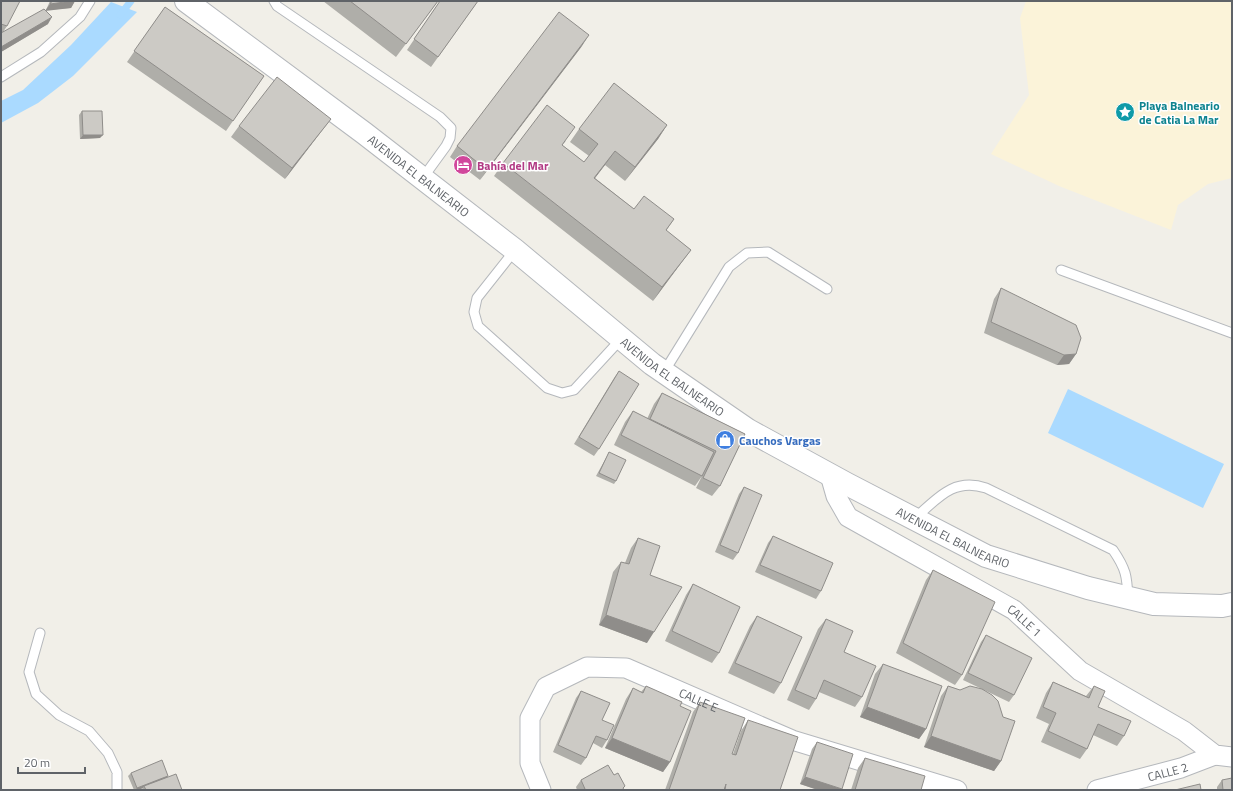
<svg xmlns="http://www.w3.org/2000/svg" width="1233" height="791" font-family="'Titillium Web',sans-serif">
<rect width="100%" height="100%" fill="#f1efe8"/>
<path fill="#fbf3d9" d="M 1026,1 L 1232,1 L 1232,178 L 1208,184 L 1178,205 L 1171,230 L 1059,186 L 991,154 L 1029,95 L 1020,18 Z"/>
<path fill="#aadaff" d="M 111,2 L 137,12 L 73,76 L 38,103 L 1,123 L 1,101 L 23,90 L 71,45 Z
M 1068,389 L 1224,464 L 1203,508 L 1048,433 Z"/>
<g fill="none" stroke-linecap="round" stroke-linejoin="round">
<path stroke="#aadaff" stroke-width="7" d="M 120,15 L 131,1"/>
<defs>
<path id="service" d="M 274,1 L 277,6 L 440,117 L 451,128 L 450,138 L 446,146 L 422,179
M 1,77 L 41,52 L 80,17 L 90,1
M 515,250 L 477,298 L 474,312 L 478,326 L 547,388 L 562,393 L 574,390 L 621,339
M 1061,270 L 1232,333
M 664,372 L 729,267 L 747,253 L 768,252 L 827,289
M 914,519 C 937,499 953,477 986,488 L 1113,550 C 1126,569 1127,576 1128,598
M 40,633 L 29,672 L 36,694 L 59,715 L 89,731 L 108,753 L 117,772 L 117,790"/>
<g id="minor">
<path id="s1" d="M 830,475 L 836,496 L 848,517 L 1014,610 L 1080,671 L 1184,731 L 1215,755 L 1232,757"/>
<path id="s2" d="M 541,790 L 530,763 L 530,718 L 546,687 L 587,667 L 626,668 L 792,740 L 957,790"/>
<path id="s3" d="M 1097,790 L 1181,768 L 1215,755"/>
</g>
<g id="tertiary">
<path id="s4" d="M 186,1 L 364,133 L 515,250 L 652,364 L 748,430 L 847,484 L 986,556 L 1088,588 L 1154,604 L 1222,606 L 1232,604"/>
</g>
</defs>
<use href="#service" stroke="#b5b8bc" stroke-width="11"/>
<use href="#minor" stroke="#b5b8bc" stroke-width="21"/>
<use href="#tertiary" stroke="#b5b8bc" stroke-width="24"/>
<use href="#service" stroke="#fff" stroke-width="9"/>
<use href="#minor" stroke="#fff" stroke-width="19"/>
<use href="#tertiary" stroke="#fff" stroke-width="22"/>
</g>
<path fill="#afaea9" d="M 1,1 L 7,26 L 3,32 L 46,10 L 50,1 L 75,1 L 71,8 L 46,10 L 48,24 L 1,52 Z
M 323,1 L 438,1 L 396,57 Z
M 440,1 L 478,1 L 431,67 L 407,50 Z
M 165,7 L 264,76 L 226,131 L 127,62 Z
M 582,46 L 480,180 L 450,157 L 457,146 Z
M 82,111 L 100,138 L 80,139 L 79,115 Z
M 331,119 L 285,179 L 231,137 L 239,126 Z
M 667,125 L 658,139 L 625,181 L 605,165 L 595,178 L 634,209 L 674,219 L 666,231 L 691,250 L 653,301 L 494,176 L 503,163 L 566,141 L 562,145 L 584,162 L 589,156 L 570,142 L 579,129 Z
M 1001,288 L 1076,354 L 1069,364 L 1057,365 L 984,333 L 994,299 Z
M 619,371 L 599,449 L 594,456 L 574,444 L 614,378 Z
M 662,393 L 745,434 L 720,486 L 712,496 L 696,488 L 702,476 L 695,486 L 614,445 L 625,422 L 633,411 L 647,419 L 654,404 Z
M 609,452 L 616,481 L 614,484 L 596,476 L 607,456 Z
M 744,487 L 738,553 L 733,560 L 715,552 L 739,494 Z
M 773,536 L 821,591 L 816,599 L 755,572 L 768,543 Z
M 638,538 L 650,575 L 647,643 L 599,625 L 613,572 L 621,562 L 625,563 L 631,548 Z
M 933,570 L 962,675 L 955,685 L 896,653 L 926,580 Z
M 693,584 L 719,653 L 712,663 L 665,641 L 686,595 Z
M 757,616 L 781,683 L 774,694 L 728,673 L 750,626 Z
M 826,619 L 844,652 L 862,697 L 855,707 L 819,692 L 816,699 L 809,710 L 787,700 L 818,629 Z
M 986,635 L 1014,695 L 1009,702 L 984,690 L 1001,761 L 994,771 L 924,747 L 941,696 L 948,686 L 960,690 L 982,689 L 963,680 L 981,642 Z
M 883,664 L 926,729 L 919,739 L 860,717 L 875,674 Z
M 1053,682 L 1086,696 L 1094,686 L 1098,707 L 1124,736 L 1117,746 L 1093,735 L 1087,749 L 1080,759 L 1041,742 L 1049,724 L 1036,718 L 1046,693 Z
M 646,686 L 680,706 L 670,762 L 663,772 L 605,748 L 626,699 L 633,688 L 641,692 Z
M 581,691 L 602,720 L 607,740 L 602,748 L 593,743 L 586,758 L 581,765 L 553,752 L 576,698 Z
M 700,702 L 732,754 L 733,754 L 741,731 L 748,720 L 780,790 L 665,790 L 693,712 Z
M 817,742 L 841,790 L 818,790 L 800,784 L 812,749 Z
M 865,758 L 921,790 L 851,790 L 858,768 Z
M 131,773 L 167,777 L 182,790 L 141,790 L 143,788 L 138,790 L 134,790 L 128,776 Z
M 614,775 L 625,786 L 623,789 L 624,790 L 577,790 L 576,787 L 581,780 Z
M 1222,780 L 1232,790 L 1217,790 L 1217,787 Z"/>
<path fill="#8f8d8a" d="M 72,1 L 75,1 L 71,8 L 45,11 L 50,4 Z
M 52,17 L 48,24 L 1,52 L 1,47 Z
M 589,35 L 582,46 L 480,180 L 487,170 Z
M 331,119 L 323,129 L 285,179 L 292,168 Z
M 667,125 L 658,139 L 625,181 L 635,167 Z
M 83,135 L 103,135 L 100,138 L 80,139 Z
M 615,151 L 605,165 L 585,191 L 594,178 Z
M 691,250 L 681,263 L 653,301 L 662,287 Z
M 1076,354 L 1069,364 L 1057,365 L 1064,355 Z
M 606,615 L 654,632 L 647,643 L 599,625 Z
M 867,707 L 926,729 L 919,739 L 860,717 Z
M 931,736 L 1001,761 L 994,771 L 924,747 Z
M 612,738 L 670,762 L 663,772 L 605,748 Z
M 168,776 L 165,779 L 144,786 L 143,788 L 138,790 L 135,790 L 137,788 Z
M 805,777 L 842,789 L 841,790 L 818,790 L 800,784 Z"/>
<path fill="#cccac5" stroke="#8f8d8a" d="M 1,1 L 20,1 L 7,26 L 1,24 Z
M 52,1 L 72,1 L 50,4 Z
M 350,1 L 438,1 L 406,44 Z
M 440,1 L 478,1 L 438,57 L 414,39 Z
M 165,7 L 264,76 L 233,121 L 134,51 Z
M 44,9 L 52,17 L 1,47 L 1,33 Z
M 559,12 L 589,35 L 487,170 L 457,146 Z
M 277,77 L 331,119 L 292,168 L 239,126 Z
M 614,83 L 667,125 L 635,167 L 615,151 L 594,178 L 634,209 L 644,196 L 674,219 L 666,230 L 691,250 L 662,287 L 503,163 L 547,105 L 575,127 L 562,145 L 584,162 L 598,144 L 579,129 Z
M 82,111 L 102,111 L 103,135 L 83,135 Z
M 1001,288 L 1076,325 L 1081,338 L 1076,354 L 1064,355 L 991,322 Z
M 619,371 L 639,384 L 599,449 L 579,437 Z
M 662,393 L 745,434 L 720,486 L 703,478 L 716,451 L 650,419 Z
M 633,411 L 714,452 L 702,476 L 621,435 Z
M 609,452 L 626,460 L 616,481 L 599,473 Z
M 744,487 L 762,495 L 738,553 L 720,545 Z
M 773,536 L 833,563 L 821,591 L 760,565 Z
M 638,538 L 660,546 L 650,575 L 682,587 L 654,632 L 606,615 L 621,562 L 629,564 Z
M 933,570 L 995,602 L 962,675 L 903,643 Z
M 693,584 L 740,607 L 719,653 L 672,631 Z
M 757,616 L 802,637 L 781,683 L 735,663 Z
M 826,619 L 853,631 L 844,652 L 876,666 L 862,697 L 824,680 L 816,699 L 795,690 Z
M 986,635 L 1032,658 L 1014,695 L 968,673 Z
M 883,664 L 942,686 L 926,729 L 867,707 Z
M 1053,682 L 1089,698 L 1094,686 L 1105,691 L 1098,707 L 1131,721 L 1124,736 L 1098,724 L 1087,749 L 1048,731 L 1056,713 L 1043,707 Z
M 646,686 L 682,702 L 680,706 L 691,711 L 670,762 L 612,738 L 633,688 L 643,693 Z
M 948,686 L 960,690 L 970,686 L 982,689 L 992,695 L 998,701 L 1003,717 L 1015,721 L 1001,761 L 931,736 Z
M 581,691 L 610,703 L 602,720 L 614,725 L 607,740 L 596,736 L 586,758 L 558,745 Z
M 700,702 L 745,718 L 732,754 L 736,755 L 748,720 L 798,737 L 780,790 L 725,790 L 726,784 L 724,790 L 669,790 Z
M 817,742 L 853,754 L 842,789 L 805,777 Z
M 865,758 L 925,776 L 921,790 L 855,790 Z
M 162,760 L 168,776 L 137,788 L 131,773 Z
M 608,765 L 614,775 L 618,773 L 625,786 L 623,788 L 624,790 L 583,790 L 585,789 L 581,780 Z
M 176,774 L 182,790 L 146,790 L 144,786 Z
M 1232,778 L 1232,790 L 1223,790 L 1222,780 Z
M 1200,784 L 1201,790 L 1175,790 Z"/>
<defs>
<symbol id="sight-disc" viewBox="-11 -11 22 22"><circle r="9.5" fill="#0f9aa8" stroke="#fff"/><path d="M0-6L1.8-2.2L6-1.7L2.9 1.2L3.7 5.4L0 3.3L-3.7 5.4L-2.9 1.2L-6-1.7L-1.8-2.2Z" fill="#fff"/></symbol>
<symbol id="hotel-disc" viewBox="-11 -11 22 22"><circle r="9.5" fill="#d1479c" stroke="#fff"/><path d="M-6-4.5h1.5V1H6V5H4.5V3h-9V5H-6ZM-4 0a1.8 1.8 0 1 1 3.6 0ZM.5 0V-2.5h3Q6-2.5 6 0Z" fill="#fff"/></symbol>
<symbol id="shop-disc" viewBox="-11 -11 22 22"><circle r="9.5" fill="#3f7fe0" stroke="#fff"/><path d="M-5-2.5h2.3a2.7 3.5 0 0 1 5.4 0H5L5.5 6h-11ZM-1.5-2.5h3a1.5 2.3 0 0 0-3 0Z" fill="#fff"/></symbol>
</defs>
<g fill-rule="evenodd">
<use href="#sight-disc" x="1114" y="101" width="22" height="22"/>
<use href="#hotel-disc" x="452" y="154" width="22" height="22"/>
<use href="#shop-disc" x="714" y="429" width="22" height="22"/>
</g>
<g text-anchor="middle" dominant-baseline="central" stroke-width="3" stroke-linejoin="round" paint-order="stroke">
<g font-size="12" font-weight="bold" fill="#0d838f" stroke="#fff" text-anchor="start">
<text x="1139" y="105">Playa Balneario<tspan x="1139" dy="14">de Catia La Mar</tspan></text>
</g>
<g font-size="12" font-weight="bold" fill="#b23c85" stroke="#fff" text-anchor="start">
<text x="477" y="165">Bahía del Mar</text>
</g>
<g font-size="12" fill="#5f6368" stroke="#fff">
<text stroke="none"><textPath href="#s4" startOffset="291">AVENIDA EL BALNEARIO</textPath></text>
<text stroke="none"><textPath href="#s4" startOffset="615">AVENIDA EL BALNEARIO</textPath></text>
<text stroke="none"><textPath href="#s4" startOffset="939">AVENIDA EL BALNEARIO</textPath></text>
<text stroke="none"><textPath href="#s1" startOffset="251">CALLE 1</textPath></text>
<text stroke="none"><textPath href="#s2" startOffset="273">CALLE E</textPath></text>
<text stroke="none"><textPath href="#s3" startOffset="73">CALLE 2</textPath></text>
</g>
<g font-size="12" font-weight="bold" fill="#366cbe" stroke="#fff" text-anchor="start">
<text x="739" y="440">Cauchos Vargas</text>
</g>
</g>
<rect width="1233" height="791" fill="none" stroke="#5f6368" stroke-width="4"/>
<path d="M18 767v6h67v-6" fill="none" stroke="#5f6368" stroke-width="2"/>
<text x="24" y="767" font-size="12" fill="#5f6368" stroke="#ffffff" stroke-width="3" paint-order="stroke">20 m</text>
</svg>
